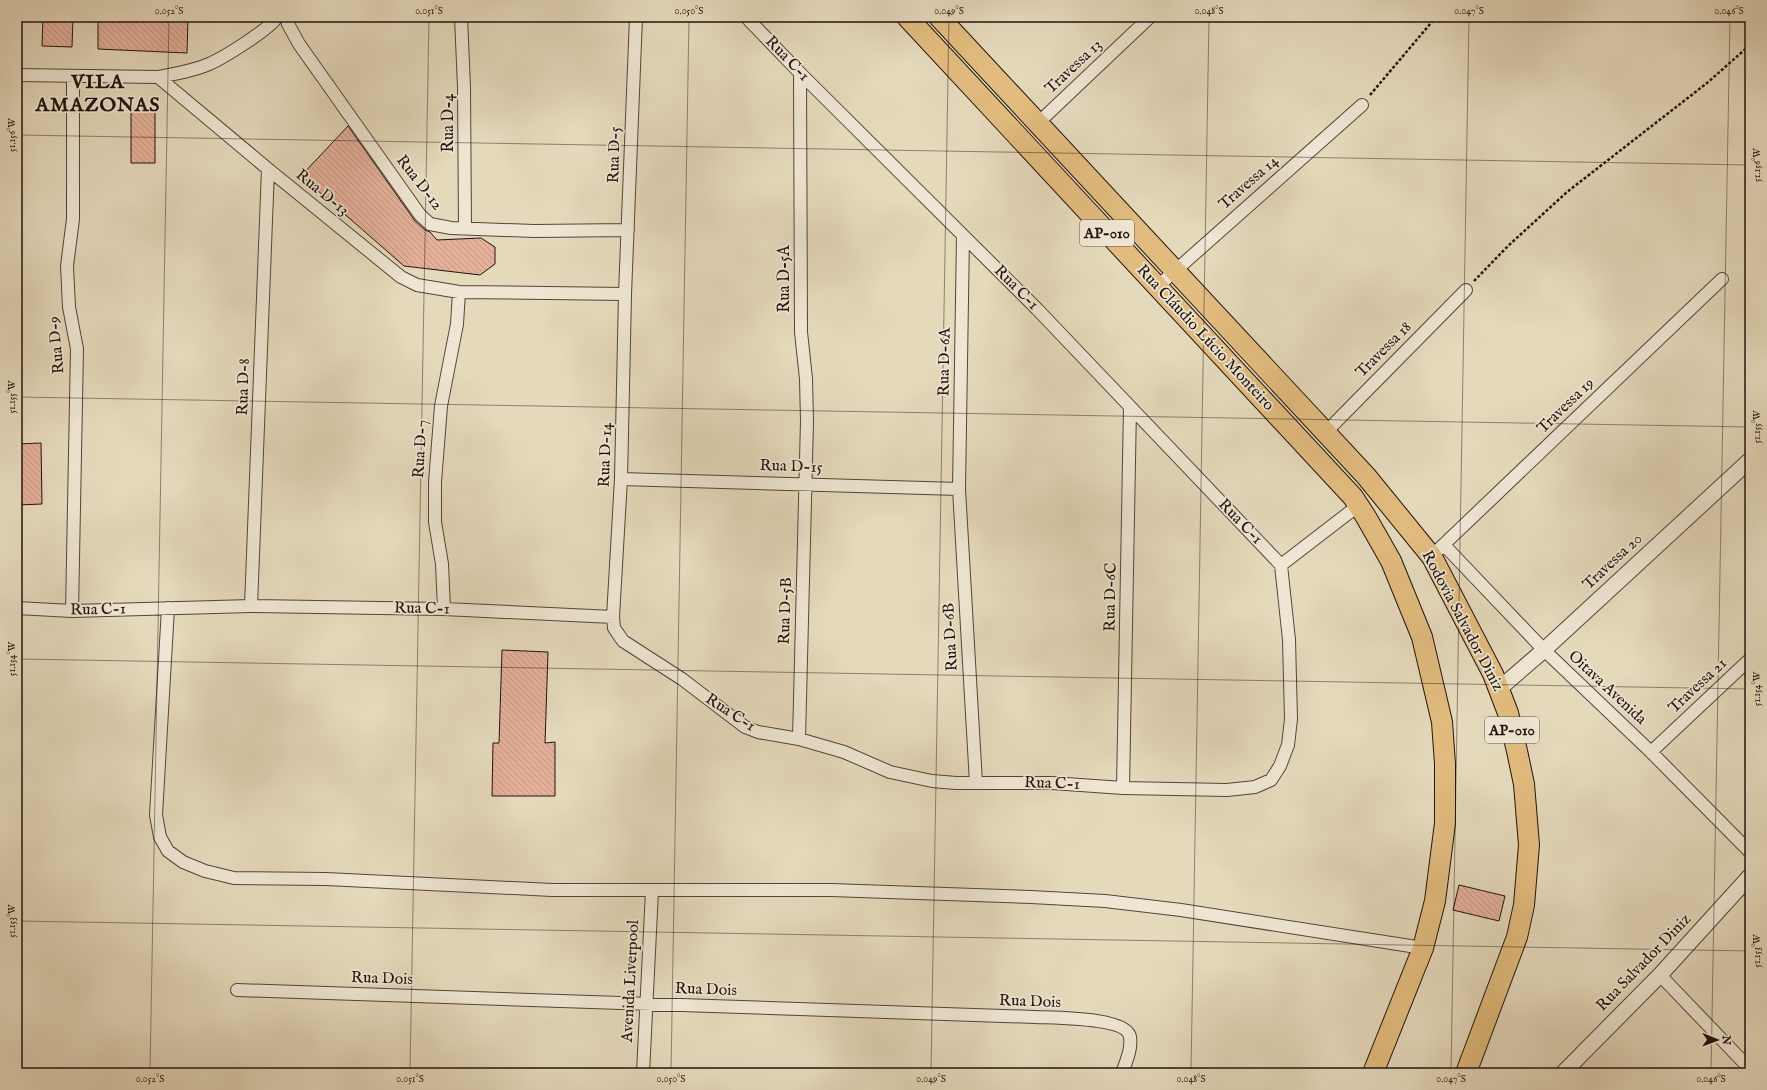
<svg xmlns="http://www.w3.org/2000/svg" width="1767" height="1090" font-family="'IM FELL English',serif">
<defs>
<pattern id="building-back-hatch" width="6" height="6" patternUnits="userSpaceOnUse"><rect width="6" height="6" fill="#e4b09a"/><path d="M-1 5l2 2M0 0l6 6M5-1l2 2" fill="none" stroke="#c39684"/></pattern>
</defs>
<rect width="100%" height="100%" fill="#e5d9bc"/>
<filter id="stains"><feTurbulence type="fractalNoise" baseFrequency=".005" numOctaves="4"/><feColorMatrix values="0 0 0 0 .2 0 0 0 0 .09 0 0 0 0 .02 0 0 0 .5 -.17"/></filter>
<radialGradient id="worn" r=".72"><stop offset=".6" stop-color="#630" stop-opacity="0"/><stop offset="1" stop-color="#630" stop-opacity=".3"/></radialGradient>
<path fill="url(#building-back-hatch)" stroke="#22130e" d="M 43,17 L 73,17 L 72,47 L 42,46 Z
M 98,17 L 188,17 L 187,53 L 98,49 Z
M 131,109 L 155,110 L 155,163 L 131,163 Z
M 348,126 L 415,221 L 425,230 L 430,232 L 437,240 L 481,238 L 495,247 L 495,264 L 480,275 L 404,266 L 301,176 Z
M 41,443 L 42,504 L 17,505 L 17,444 Z
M 502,650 L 548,652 L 545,743 L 555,742 L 555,796 L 492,796 L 493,743 L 499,743 Z
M 1459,885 L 1505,896 L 1499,921 L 1453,910 Z"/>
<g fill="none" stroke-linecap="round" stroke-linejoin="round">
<defs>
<path id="minor" d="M 286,17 L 288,24 L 299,44 L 420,215 L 430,224 L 451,228 L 534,231 L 628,230
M 461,17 L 464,87 L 465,228
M 746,17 L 800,73 L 1037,309 L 1281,565 L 1359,505
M 17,75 L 158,77 L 268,169 L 401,277 L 417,285 L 459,292 L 625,294
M 158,77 C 175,74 193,71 209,64 C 223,58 270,29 277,17
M 1037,124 L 1150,17
M 963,236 L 959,489 L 976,783
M 1157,287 L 1362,105
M 1325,433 L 1466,290
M 621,479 L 959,489
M 1444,545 L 1544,650 L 1651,752 L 1750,852
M 1438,550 L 1722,279
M 251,606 L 268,169
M 17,608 L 72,611 L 251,606 L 444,609 L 613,617 L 614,628 L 623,641 L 682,679 L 745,727 L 758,732 L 799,739 L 844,752 L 890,772 L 932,781 L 956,783 L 1052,783 L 1123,788 L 1227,790 L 1255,787 L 1271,780 L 1280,766 L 1288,745 L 1291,719 L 1289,640 L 1281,565
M 168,608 L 156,815 L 160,837 L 168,851 L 183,862 L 205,871 L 234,878 L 326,879 L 552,890 L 831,890 L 1031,897 L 1105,901 L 1181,910 L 1423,948
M 444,609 L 442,564 L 435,522 L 435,482 L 441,406 L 457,324 L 459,292
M 72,611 L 77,349 L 69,307 L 67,266 L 73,219 L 73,76
M 613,617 L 621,479 L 625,294 L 636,17
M 799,739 L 807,421 L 806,379 L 801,332 L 800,73
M 1651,752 L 1750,659
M 1123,788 L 1130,407
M 1660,975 L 1750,1069
M 237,990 L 1035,1017 C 1052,1018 1127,1017 1130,1037 C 1132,1049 1126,1062 1122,1073
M 643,1073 L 652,891"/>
<path id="tertiary" d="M 1499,689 L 1544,650 L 1750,460
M 1563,1073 L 1660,975 L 1750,876"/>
<path id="primary" d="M 907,17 L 1353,497 L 1366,517 L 1391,561 L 1422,637 L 1442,722 L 1445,764 L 1445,823 L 1435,901 L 1423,948 L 1373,1073
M 939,17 L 1366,476 L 1432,557 L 1493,674 L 1508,713 L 1517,751 L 1524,784 L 1529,845 L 1524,905 L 1517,937 L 1466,1073"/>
</defs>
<use href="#minor" stroke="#53443a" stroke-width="14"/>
<use href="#tertiary" stroke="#53443a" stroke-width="17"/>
<use href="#primary" stroke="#22130e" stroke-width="22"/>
<path stroke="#22130e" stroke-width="2.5" stroke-dasharray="3 2" stroke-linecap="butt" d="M 1370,95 L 1436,17
M 1474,281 L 1508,246 L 1567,192 L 1707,83 L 1750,45"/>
<use href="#minor" stroke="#eee6d3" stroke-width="12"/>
<use href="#tertiary" stroke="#eee6d3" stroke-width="15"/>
<use href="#primary" stroke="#e2bc7e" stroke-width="20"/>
</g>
<path fill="none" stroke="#22130e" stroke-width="1" stroke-opacity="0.45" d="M 17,135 L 1750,165M 17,397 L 1750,427M 17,659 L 1750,689M 17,921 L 1750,951M 150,1073 L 169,17M 410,1073 L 429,17M 671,1073 L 689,17M 931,1073 L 949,17M 1191,1073 L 1209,17M 1451,1073 L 1469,17M 1711,1073 L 1730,17"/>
<g text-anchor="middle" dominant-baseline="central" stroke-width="3.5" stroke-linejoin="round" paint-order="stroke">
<g fill="#eee6d3" stroke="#5f5249" stroke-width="1">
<rect x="1080" y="220" width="54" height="26" rx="3"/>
<rect x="1485" y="717" width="54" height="26" rx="3"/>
</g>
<g font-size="15" font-weight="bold" fill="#22130e">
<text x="1107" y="233">AP-010</text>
<text x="1512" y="730">AP-010</text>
</g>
<g font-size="16" fill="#22130e" stroke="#eee6d3">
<text transform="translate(787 59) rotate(46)">Rua C-1</text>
<text transform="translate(1074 67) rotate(-43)">Travessa 13</text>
<text transform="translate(449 123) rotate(-90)">Rua D-4</text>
<text transform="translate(615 155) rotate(-88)">Rua D-5</text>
<text transform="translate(419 183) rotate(52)">Rua D-12</text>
<text transform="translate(1249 183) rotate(-41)">Travessa 14</text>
<text transform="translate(322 193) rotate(39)">Rua D-13</text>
<text transform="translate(785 279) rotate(-90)">Rua D-5A</text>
<text transform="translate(1016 288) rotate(45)">Rua C-1</text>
<text transform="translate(1205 338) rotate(47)">Rua Cláudio Lúcio Monteiro</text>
<text transform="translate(57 345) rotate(-95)">Rua D-9</text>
<text transform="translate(1384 350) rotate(-45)">Travessa 18</text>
<text transform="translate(945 362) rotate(-89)">Rua D-6A</text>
<text transform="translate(244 387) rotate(-88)">Rua D-8</text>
<text transform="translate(1566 406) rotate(-44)">Travessa 19</text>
<text transform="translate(421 449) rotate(-86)">Rua D-7</text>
<text transform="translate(606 455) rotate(-88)">Rua D-14</text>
<text transform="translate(791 467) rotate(2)">Rua D-15</text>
<text transform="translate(1240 522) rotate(46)">Rua C-1</text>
<text transform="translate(1613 562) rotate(-43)">Travessa 20</text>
<text transform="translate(1111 597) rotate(-89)">Rua D-6C</text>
<text transform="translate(422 609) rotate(1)">Rua C-1</text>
<text transform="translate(98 610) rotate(-1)">Rua C-1</text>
<text transform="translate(786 611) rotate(-88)">Rua D-5B</text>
<text transform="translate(1462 621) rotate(62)">Rodovia Salvador Diniz</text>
<text transform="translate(951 637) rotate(-93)">Rua D-6B</text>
<text transform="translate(1698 686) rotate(-43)">Travessa 21</text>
<text transform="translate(1607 688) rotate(43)">Oitava Avenida</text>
<text transform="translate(730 713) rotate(33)">Rua C-1</text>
<text transform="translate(1052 784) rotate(2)">Rua C-1</text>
<text transform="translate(1644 963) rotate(-46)">Rua Salvador Diniz</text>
<text transform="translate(382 979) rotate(2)">Rua Dois</text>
<text transform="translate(631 981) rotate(-87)">Avenida Liverpool</text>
<text transform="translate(706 990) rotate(2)">Rua Dois</text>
<text transform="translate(1030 1002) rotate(2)">Rua Dois</text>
</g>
<g font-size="20" font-weight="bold" letter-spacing="1" fill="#22130e" stroke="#eee6d3">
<text x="98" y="82">VILA<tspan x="98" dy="23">AMAZONAS</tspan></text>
</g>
</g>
<rect width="1767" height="1090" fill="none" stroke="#e5d9bc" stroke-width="44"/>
<g transform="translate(1717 1040) rotate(91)" stroke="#eee6d3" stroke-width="3" paint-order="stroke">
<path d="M0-3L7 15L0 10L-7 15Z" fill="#22130e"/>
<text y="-6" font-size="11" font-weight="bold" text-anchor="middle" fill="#22130e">N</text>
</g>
<rect x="22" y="22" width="1723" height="1046" fill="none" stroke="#22130e" stroke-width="1.5"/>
<g font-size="10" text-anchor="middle" fill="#22130e">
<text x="169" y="14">0.052°S</text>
<text x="429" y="14">0.051°S</text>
<text x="689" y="14">0.050°S</text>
<text x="949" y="14">0.049°S</text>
<text x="1209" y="14">0.048°S</text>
<text x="1469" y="14">0.047°S</text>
<text x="1729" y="14">0.046°S</text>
<text transform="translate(11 135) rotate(-90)" y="4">51.156°W</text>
<text transform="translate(1756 165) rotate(-90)" y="4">51.156°W</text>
<text transform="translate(11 397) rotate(-90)" y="4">51.155°W</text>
<text transform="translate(1756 427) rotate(-90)" y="4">51.155°W</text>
<text transform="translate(11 659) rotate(-90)" y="4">51.154°W</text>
<text transform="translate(1756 689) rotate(-90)" y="4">51.154°W</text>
<text transform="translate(11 921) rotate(-90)" y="4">51.153°W</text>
<text transform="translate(1756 951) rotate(-90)" y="4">51.153°W</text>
<text x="150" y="1082">0.052°S</text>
<text x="410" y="1082">0.051°S</text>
<text x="671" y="1082">0.050°S</text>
<text x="931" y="1082">0.049°S</text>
<text x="1191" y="1082">0.048°S</text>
<text x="1451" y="1082">0.047°S</text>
<text x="1711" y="1082">0.046°S</text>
</g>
<rect width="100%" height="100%" filter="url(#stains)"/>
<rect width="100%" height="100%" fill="url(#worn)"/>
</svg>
